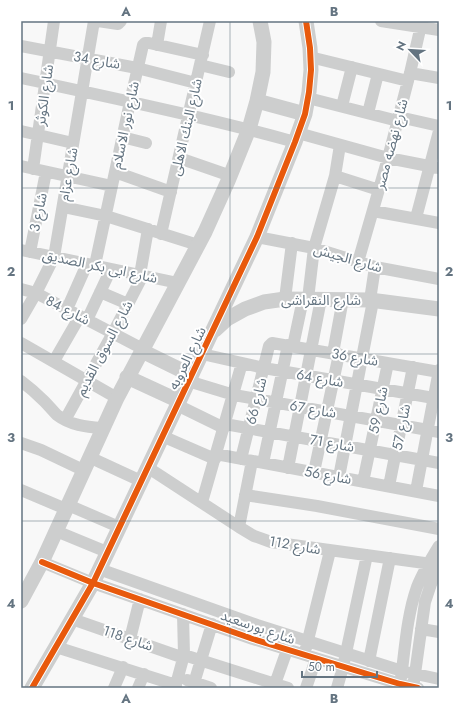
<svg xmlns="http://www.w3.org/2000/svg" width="460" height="709" font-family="Jost,'Noto Sans Arabic',sans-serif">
<rect width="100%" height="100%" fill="#f8f8f8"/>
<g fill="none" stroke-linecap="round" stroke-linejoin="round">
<path stroke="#cdcece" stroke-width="12" d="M 98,21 L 118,24 L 121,21
M 381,21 L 439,30
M 157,45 L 161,21
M 21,46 L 137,68 L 196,83
M 310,57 L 408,81
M 200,65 L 229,72
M 410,73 L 439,78
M 21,78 C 113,98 205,117 295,142
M 308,98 L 398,121
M 342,106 L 352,67
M 368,113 L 378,74
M 399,117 L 439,126
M 21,131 L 73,143
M 298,133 L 388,158 L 439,168
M 122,137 L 146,143
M 179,158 L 231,176
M 21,166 L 112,186
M 33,169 L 54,21
M 115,172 L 171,192
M 335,176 L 379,190
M 63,207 L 106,216 L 198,245
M 373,211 L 439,223
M 416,218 L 439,131
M 161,234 L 210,21
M 257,237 L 314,248 L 375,267 L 439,279
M 21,250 L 178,283
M 30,252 L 46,172
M 358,262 L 388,158 L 410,73 L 422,21
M 95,265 L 130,102 L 143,45 L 145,43 L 149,43 L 203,55
M 140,275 L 148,229
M 21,289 L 36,293 L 143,349
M 100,292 L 128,304
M 285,299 L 292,243
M 308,299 L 314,248 L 335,176 L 340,145
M 370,300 L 375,267
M 67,309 L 87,264
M 21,319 L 36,293 L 54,257 L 94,21
M 87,320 L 111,269
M 21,343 L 117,398
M 293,346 L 303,299
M 333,353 L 343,299
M 202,354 L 264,368 L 439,399
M 54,361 L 80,316
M 21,381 C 29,387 37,394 44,401 C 49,406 53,411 57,415 C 70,425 86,427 102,428
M 188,381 L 234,395 L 439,432
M 177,405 L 224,428
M 65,420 L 113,333 L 143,275
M 225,424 L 439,463
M 162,436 L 215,459
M 21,443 L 41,450 L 83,470
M 216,454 L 439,496
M 89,457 L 141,481
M 241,459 L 269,346 L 272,343 L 439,372
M 263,463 L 288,345
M 147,467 L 239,527 L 254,536 L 271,542 L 439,565
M 288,468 L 321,299
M 314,472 L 339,354
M 339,477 L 373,301
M 363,482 L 388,363
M 389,486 L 413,367
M 21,490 L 66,509
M 416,491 L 439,370
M 245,495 L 317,506 L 439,529
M 202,502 L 242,363
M 68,505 L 119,527
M 239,527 L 252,461
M 56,531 L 107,552
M 42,562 L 93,583 L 253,639 L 400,684 L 418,688
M 99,569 L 257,625 L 402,671 L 439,679
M 72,619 L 184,658
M 421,629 L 439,632
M 130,639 L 140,599
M 56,647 L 176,685
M 306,648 L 330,551
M 184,655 L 288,688
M 369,661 L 390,558
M 401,678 C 405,648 407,615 417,587 C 423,572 431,559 439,546
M 187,680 L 211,688
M 414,681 L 425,602 L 431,584 L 439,568
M 194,683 L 212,624
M 275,684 L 287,650
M 114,688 L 123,667
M 138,688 L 144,674
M 175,688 L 184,655 L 183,614
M 306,688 L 316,659
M 337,688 L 343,667 L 367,555"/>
<path stroke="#cdcece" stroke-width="15" d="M 257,101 L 305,114
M 215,330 L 227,319 L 245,309 L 264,302 L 285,299 L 370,300 L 439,309
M 142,351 L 191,375
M 127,377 L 179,401
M 21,601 L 42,562 L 117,398 L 205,232 L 228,181 L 249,129 L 257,101 L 263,72 L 264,42 L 260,21
M 32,688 L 93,583 L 257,237 L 295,142 L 305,114 L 309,92 L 311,70 L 310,48 L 306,21"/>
<defs>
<path id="cycleway" d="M 42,562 L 93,583 L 253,639 L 400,684 L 418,688
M 32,688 L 93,583 L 257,237 L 295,142 L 305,114 L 309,92 L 311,70 L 310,48 L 306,21"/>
</defs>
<use href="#cycleway" stroke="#fff" stroke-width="8"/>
<use href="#cycleway" stroke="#e8590c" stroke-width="6"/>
</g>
<path fill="none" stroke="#647481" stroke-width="1" stroke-opacity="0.55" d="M 230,21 L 230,688M 21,188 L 439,188M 21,354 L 439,354M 21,521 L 439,521"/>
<g text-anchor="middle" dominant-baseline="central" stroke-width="4" stroke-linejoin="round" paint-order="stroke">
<g font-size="14" fill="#647481" stroke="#fff">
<text transform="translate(97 60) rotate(10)">شارع 34</text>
<text transform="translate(44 95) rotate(-82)">شارع الكوثر</text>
<text transform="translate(125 125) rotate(-78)">شارع نور الاسلام</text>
<text transform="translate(186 127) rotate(-77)">شارع البنك الاهلى</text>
<text transform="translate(391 144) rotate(-75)">شارع نهضه مصر</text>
<text transform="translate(68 174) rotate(-80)">شارع عزام</text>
<text transform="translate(38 212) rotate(-78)">شارع 3</text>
<text transform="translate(348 258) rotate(16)">شارع الجيش</text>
<text transform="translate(100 266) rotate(12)">شارع ابى بكر الصديق</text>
<text x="321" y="300">شارع النقراشى</text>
<text transform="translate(68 310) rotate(27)">شارع 84</text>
<text transform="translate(104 348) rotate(-62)">شارع السوق القديم</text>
<text transform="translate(355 357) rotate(10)">شارع 36</text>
<text transform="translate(187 358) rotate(-64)">شارع العروبه</text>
<text transform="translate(320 378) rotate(10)">شارع 64</text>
<text transform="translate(256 401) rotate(-76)">شارع 66</text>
<text transform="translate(313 409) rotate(10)">شارع 67</text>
<text transform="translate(378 410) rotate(-78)">شارع 59</text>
<text transform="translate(401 427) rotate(-79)">شارع 57</text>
<text transform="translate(332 443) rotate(10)">شارع 71</text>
<text transform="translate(328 475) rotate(10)">شارع 56</text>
<text transform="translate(295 545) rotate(10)">شارع 112</text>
<text transform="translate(258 627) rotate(19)">شارع بورسعيد</text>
<text transform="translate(128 638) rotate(19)">شارع 118</text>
</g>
</g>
<rect width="460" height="709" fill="none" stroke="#ffffff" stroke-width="44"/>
<g transform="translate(410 50) rotate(295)" stroke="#ffffff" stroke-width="3" paint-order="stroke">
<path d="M0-3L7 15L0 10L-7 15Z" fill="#647481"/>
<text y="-6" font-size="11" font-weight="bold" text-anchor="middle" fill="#647481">N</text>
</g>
<path d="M302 671v6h75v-6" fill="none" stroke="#647481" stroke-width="2"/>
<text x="308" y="671" font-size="12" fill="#647481" stroke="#ffffff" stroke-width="3" paint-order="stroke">50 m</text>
<rect x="22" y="22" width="416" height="665" fill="none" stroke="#647481" stroke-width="1.5"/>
<g font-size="13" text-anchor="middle" font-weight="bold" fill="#647481">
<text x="126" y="16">A</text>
<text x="334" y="16">B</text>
<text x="11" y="110">1</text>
<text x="449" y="110">1</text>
<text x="11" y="276">2</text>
<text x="449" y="276">2</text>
<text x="11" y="442">3</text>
<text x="449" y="442">3</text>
<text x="11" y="608">4</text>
<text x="449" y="608">4</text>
<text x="126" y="703">A</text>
<text x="334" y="703">B</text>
</g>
</svg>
